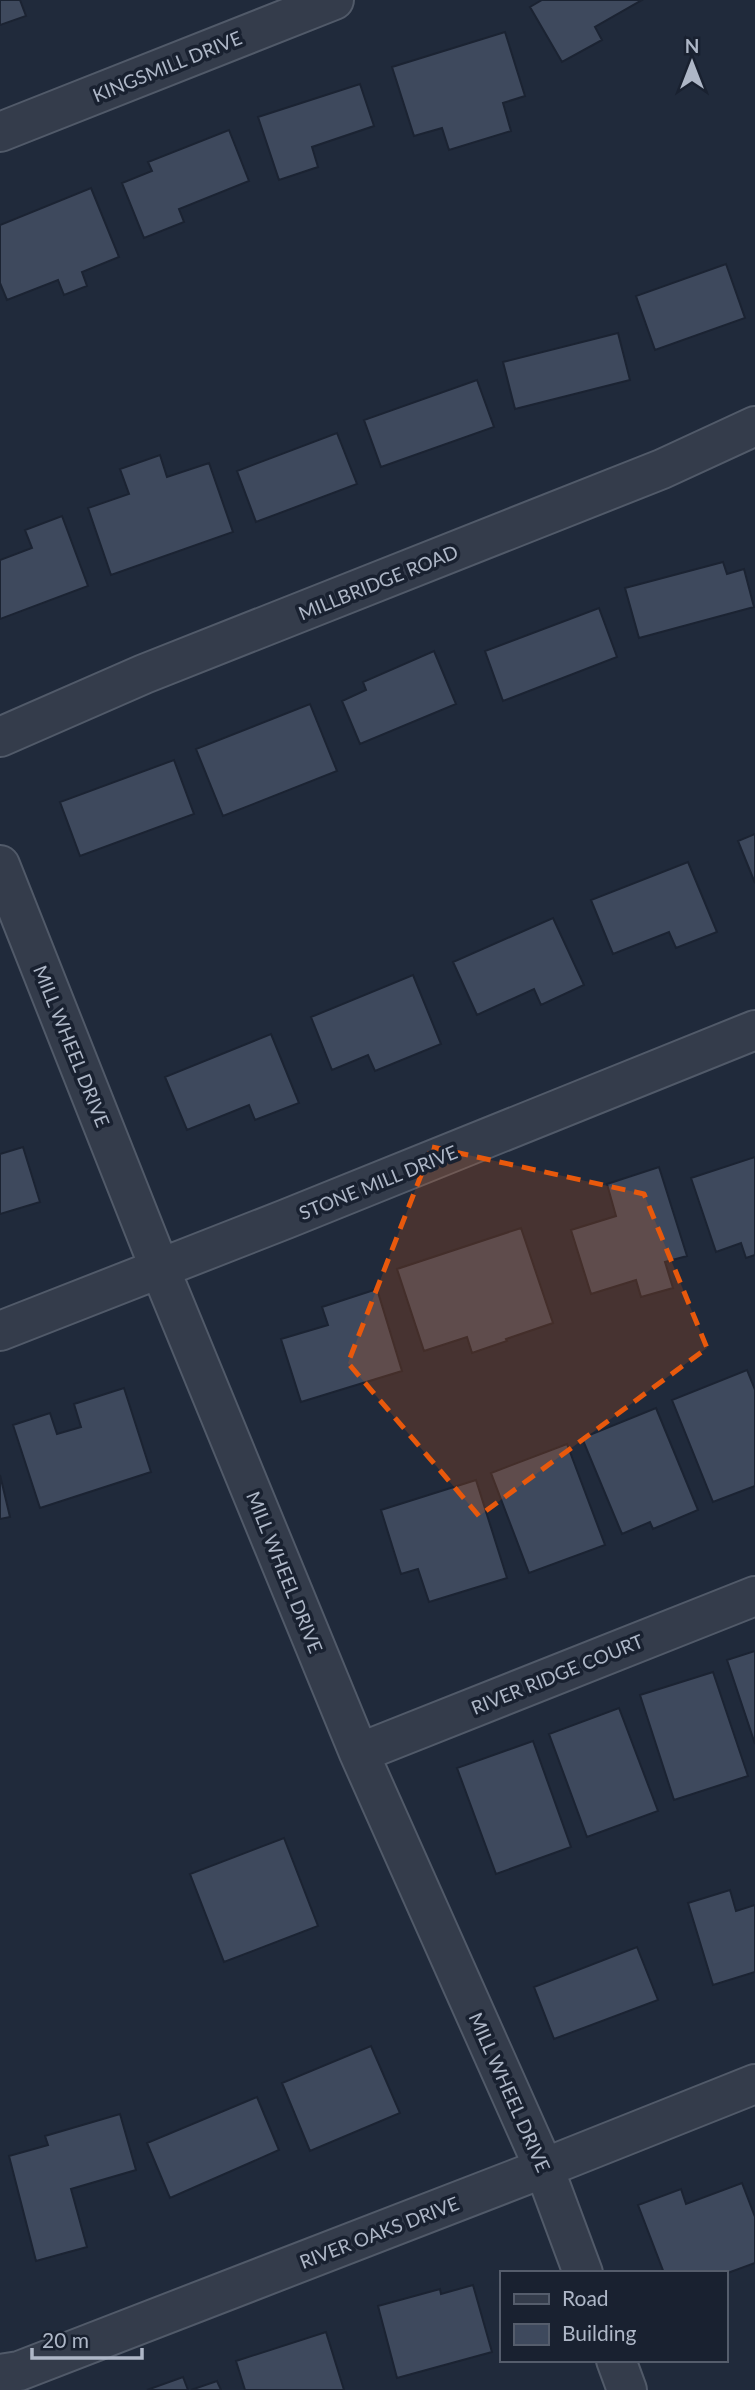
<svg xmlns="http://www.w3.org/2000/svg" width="755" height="2390" font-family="Lato,sans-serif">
<rect width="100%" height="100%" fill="#202a3b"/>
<path fill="#3e495d" stroke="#1b2332" stroke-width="2" d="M 0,0 L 20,0 L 26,16 L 0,25 Z
M 542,0 L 642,0 L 595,27 L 602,40 L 562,62 L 530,7 Z
M 505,32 L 525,96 L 503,103 L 511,131 L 449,150 L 442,128 L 414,136 L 392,67 Z
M 360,84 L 374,126 L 312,147 L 318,167 L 279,180 L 258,117 Z
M 229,130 L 249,181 L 179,209 L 184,222 L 144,238 L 122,183 L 152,171 L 148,162 Z
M 91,188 L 119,257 L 82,272 L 87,286 L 64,295 L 58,280 L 7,300 L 0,283 L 0,225 Z
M 726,264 L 745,318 L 655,350 L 636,296 Z
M 618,333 L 630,380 L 515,409 L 503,362 Z
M 477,380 L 494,427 L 381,467 L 364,420 Z
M 337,433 L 357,484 L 256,522 L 237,471 Z
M 160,455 L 167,477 L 209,463 L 233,532 L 111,575 L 88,508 L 129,494 L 120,469 Z
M 62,516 L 88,586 L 0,619 L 0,560 L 32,548 L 25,530 Z
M 723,562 L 727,574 L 744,569 L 754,607 L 639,638 L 625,588 Z
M 599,608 L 617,657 L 503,701 L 485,651 Z
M 434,651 L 456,704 L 360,744 L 342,701 L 366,690 L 363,682 Z
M 310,704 L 337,771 L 223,816 L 196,749 Z
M 174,760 L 194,814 L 80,856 L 60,802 Z
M 755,834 L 755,883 L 738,841 Z
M 688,862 L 717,932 L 676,948 L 669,932 L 613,954 L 591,900 Z
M 553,918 L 584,985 L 541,1005 L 534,989 L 477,1015 L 453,962 Z
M 413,975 L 441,1044 L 375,1071 L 368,1055 L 332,1070 L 311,1017 Z
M 271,1034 L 299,1103 L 255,1120 L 249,1105 L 187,1130 L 165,1077 Z
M 23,1147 L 40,1202 L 0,1214 L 0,1154 Z
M 755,1157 L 755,1255 L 746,1258 L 741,1243 L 716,1252 L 691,1178 Z
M 659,1167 L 687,1256 L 665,1262 L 673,1288 L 641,1297 L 636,1280 L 591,1294 L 571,1230 L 616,1216 L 607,1184 Z
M 521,1228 L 553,1323 L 506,1339 L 507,1341 L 472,1353 L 467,1337 L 424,1351 L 397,1269 Z
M 377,1289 L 402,1371 L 301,1402 L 281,1339 L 328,1325 L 322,1307 Z
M 747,1370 L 755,1390 L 755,1486 L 713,1502 L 672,1400 Z
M 124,1388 L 151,1472 L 40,1508 L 13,1425 L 50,1413 L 57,1434 L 81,1427 L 74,1404 Z
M 656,1408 L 698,1510 L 653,1529 L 650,1522 L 622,1534 L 582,1438 Z
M 567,1444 L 605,1545 L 529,1573 L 491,1473 Z
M 0,1475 L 10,1517 L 0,1519 Z
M 476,1480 L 507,1578 L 429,1602 L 418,1569 L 401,1574 L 381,1510 Z
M 755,1651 L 755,1744 L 727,1660 Z
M 713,1672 L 748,1776 L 674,1800 L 640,1695 Z
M 619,1708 L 658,1811 L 587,1837 L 549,1734 Z
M 533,1741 L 571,1847 L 496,1874 L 457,1768 Z
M 284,1838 L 318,1926 L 224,1962 L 190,1874 Z
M 730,1890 L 736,1911 L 755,1905 L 755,1972 L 713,1985 L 688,1903 Z
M 637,1947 L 658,2000 L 554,2039 L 534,1987 Z
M 371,2046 L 400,2113 L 310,2151 L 282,2083 Z
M 257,2097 L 279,2150 L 170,2198 L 147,2143 Z
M 120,2114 L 136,2170 L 71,2189 L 87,2247 L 36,2261 L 9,2156 L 48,2145 L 45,2136 Z
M 742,2183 L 755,2217 L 755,2263 L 725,2274 L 664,2273 L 638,2205 L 681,2189 L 686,2204 Z
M 473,2285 L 492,2352 L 397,2378 L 378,2306 L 440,2289 L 441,2294 Z
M 326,2332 L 344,2390 L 245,2390 L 236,2361 Z
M 183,2377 L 188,2390 L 147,2390 Z
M 217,2381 L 221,2390 L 191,2390 Z"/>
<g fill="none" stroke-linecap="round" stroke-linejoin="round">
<defs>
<path id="minor" d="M 0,132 L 334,0
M 0,737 L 144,674 L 662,469 L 755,426
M 0,865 L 160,1269 L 359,1753 L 544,2168 L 583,2273
M 0,1331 L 286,1219 L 755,1030
M 359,1753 L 755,1596
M 616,2360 L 627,2390
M 0,2374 L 19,2371 L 544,2168 L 755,2084"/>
</defs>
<use href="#minor" stroke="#515a69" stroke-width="42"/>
<use href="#minor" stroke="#343c4b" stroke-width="38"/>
</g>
<path fill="#e8590c" fill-opacity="0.2" stroke="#e8590c" stroke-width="5" stroke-dasharray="14 9" stroke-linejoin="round" d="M 432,1147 L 644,1194 L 707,1348 L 479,1516 L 348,1363 Z"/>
<g text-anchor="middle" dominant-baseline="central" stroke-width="7" stroke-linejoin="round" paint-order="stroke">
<g font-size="19" fill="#aeb7c7" stroke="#192130">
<text transform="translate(167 66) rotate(-22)">KINGSMILL DRIVE</text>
<text transform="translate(378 582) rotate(-22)">MILLBRIDGE ROAD</text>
<text transform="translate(72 1046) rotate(68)">MILL WHEEL DRIVE</text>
<text transform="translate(378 1182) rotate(-22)">STONE MILL DRIVE</text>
<text transform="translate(285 1572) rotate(68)">MILL WHEEL DRIVE</text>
<text transform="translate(557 1674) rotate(-22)">RIVER RIDGE COURT</text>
<text transform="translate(510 2092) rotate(66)">MILL WHEEL DRIVE</text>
<text transform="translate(379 2232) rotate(-21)">RIVER OAKS DRIVE</text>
</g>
</g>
<rect x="500" y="2271" width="228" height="91" fill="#192130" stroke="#555d6c" stroke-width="2"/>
<rect x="514" y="2294" width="35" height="10" fill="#343c4b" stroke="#555d6c" stroke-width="2"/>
<text x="562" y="2306" font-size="21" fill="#aeb7c7">Road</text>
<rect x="514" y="2324" width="35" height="21" fill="#3e495d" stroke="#555d6c" stroke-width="2"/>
<text x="562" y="2341" font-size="21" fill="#aeb7c7">Building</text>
<g transform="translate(692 63)" stroke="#192130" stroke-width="5" paint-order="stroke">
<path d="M0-5L12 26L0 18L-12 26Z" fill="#aeb7c7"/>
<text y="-10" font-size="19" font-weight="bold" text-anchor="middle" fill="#aeb7c7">N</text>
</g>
<path d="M32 2348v10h110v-10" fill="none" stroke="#aeb7c7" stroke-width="3.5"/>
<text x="42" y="2348" font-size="21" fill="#aeb7c7" stroke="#192130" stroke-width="5" paint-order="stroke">20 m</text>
</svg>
